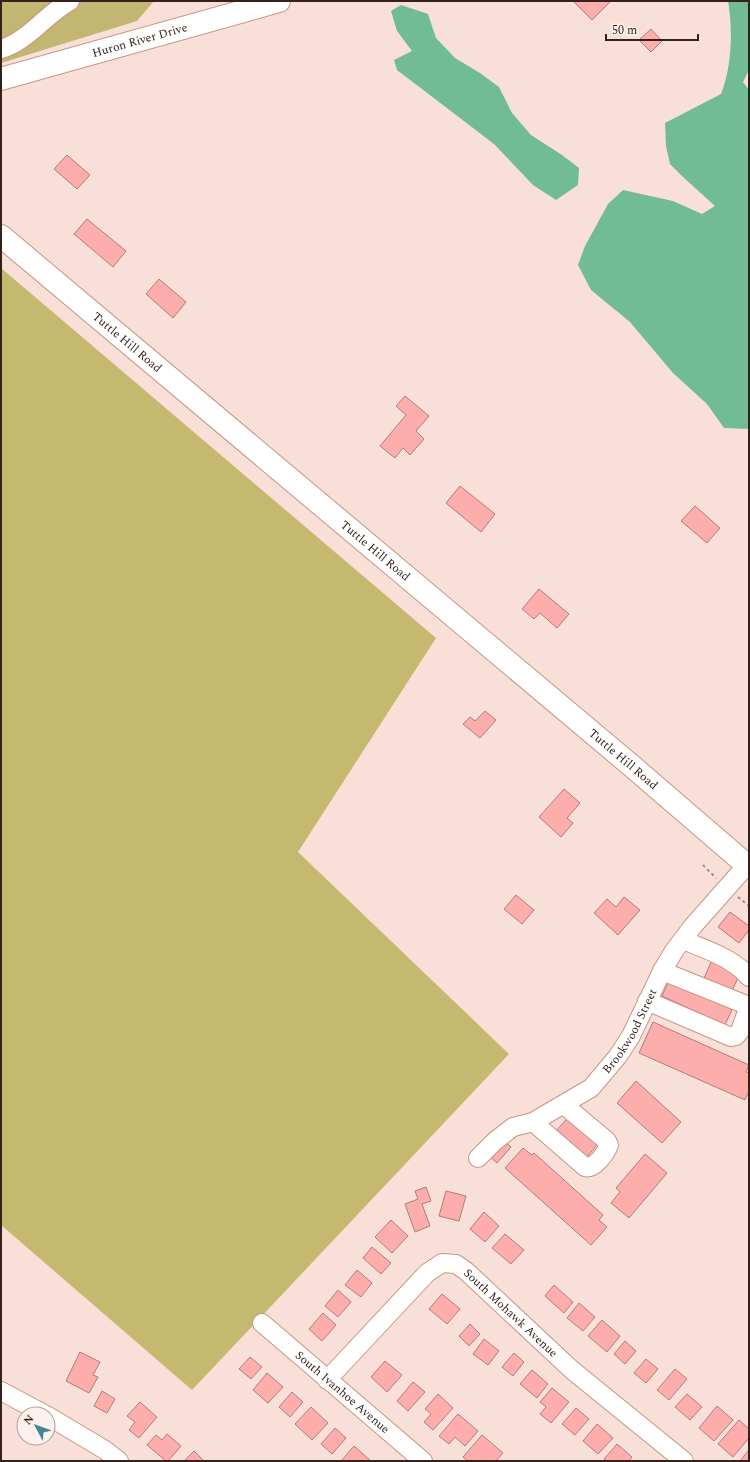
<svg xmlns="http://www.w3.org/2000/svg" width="750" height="1462" font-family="Spectral,serif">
<rect width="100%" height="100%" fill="#f8e0d8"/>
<path fill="#c2b672" d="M 1,1 L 154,1 L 137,21 L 1,63 Z"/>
<path fill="#c5b86f" d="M 1,268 L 436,638 L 298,852 L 509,1054 L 192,1390 L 1,1225 Z"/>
<path fill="#71bc94" d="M 728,1 L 749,1 L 749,70 L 743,82 L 749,90 L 749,429 L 724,428 L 707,404 L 673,373 L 630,322 L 591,290 L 578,265 L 585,246 L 608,204 L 623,190 L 673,201 L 702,214 L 715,206 L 683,177 L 670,164 L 666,146 L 665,123 L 721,94 C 732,67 733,29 728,1 Z
M 401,5 L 428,14 L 436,38 L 455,58 L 480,73 L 499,87 L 512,113 L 531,135 L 562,155 L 579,168 L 578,185 L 556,200 L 533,185 L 494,144 L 397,70 L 394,60 L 412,51 L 397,31 L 391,11 Z"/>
<path fill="#feadad" stroke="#b37b7b" d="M 573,1 L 611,1 L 592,20 Z
M 651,29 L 662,41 L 651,52 L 639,40 Z
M 67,155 L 90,175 L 77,189 L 54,169 Z
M 87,219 L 126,251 L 113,267 L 74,234 Z
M 159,279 L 186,302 L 173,318 L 146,294 Z
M 405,396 L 429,416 L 416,431 L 424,439 L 410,455 L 403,448 L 395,458 L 380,446 L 406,415 L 396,406 Z
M 460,486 L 495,514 L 481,532 L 446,503 Z
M 695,506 L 720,528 L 707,543 L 681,521 Z
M 539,589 L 569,614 L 557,628 L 540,613 L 534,619 L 522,609 Z
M 485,711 L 496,720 L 480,738 L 463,724 L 470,717 L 475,721 Z
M 564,789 L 580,803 L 567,818 L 573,823 L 561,837 L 539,817 Z
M 516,895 L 534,910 L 522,924 L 504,909 Z
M 624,897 L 640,910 L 618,935 L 594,913 L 607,899 L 616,907 Z
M 730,912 L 749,926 L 749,930 L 739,943 L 718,927 Z
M 713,958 L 741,971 L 732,991 L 704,978 Z
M 671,976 L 734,1005 L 725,1025 L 662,996 Z
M 653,1022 L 749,1065 L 746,1072 L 749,1073 L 749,1091 L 745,1100 L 639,1053 Z
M 636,1081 L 681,1122 L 662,1143 L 617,1103 Z
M 571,1114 L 601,1140 L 587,1157 L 557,1130 Z
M 502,1139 L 511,1147 L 497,1163 L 488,1155 Z
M 523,1148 L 532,1155 L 534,1153 L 603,1215 L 599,1220 L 607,1227 L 591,1245 L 505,1168 Z
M 645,1154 L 667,1173 L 629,1218 L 611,1203 L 620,1192 L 616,1188 Z
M 426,1187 L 431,1201 L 422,1204 L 430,1226 L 415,1232 L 405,1204 L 418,1199 L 415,1191 Z
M 446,1191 L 466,1196 L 459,1221 L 439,1216 Z
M 484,1212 L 499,1226 L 485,1242 L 470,1229 Z
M 391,1220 L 408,1236 L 392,1253 L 375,1237 Z
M 505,1234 L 524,1250 L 511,1264 L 492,1248 Z
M 372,1247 L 391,1263 L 381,1274 L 363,1258 Z
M 357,1270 L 372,1283 L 361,1297 L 345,1285 Z
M 554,1285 L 573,1302 L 564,1313 L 545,1296 Z
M 338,1290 L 351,1302 L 338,1317 L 325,1306 Z
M 442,1294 L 460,1309 L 447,1324 L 429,1309 Z
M 579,1303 L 595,1317 L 583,1331 L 567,1318 Z
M 323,1313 L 336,1325 L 322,1341 L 309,1329 Z
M 602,1320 L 620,1336 L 607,1352 L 588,1336 Z
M 470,1324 L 480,1334 L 469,1346 L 459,1336 Z
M 484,1339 L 499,1351 L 488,1365 L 473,1354 Z
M 625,1341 L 636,1351 L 625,1364 L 614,1354 Z
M 80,1352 L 100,1362 L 93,1375 L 98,1377 L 89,1393 L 66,1381 Z
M 514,1353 L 524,1362 L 513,1376 L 502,1367 Z
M 250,1357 L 262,1367 L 251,1379 L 239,1369 Z
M 646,1359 L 658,1369 L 646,1383 L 634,1373 Z
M 385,1361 L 402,1375 L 387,1392 L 371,1377 Z
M 675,1369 L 687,1379 L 669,1400 L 657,1390 Z
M 532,1370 L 548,1384 L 537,1398 L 520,1384 Z
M 267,1373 L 283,1387 L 268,1403 L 253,1390 Z
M 413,1382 L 425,1392 L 408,1411 L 397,1401 Z
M 552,1388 L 569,1402 L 551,1423 L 540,1414 L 546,1407 L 540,1402 Z
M 102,1391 L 115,1399 L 107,1413 L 94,1406 Z
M 292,1392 L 303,1402 L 290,1417 L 279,1407 Z
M 438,1394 L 453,1408 L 433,1430 L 424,1422 L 431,1414 L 425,1409 Z
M 687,1394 L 702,1407 L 690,1420 L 675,1407 Z
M 140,1402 L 157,1417 L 139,1438 L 129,1430 L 135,1422 L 127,1416 Z
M 717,1406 L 733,1420 L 714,1441 L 699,1428 Z
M 311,1407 L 328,1423 L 312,1440 L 295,1424 Z
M 576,1408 L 589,1419 L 575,1435 L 562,1424 Z
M 458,1414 L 478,1431 L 465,1446 L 455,1437 L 449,1444 L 439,1436 Z
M 739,1420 L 749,1429 L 749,1438 L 733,1457 L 718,1444 Z
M 597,1424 L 613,1438 L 598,1454 L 583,1441 Z
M 335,1428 L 346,1438 L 332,1454 L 321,1444 Z
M 167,1434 L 181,1446 L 168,1461 L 166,1461 L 147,1445 L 156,1435 L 162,1440 Z
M 482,1435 L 503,1453 L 496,1461 L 468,1461 L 463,1457 Z
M 617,1444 L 632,1457 L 629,1461 L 607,1461 L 604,1459 Z
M 354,1446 L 371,1461 L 341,1461 Z
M 749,1450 L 749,1461 L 740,1461 Z
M 194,1451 L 204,1461 L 184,1461 Z"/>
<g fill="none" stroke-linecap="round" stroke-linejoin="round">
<defs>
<g id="minor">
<path d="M 1,49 C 27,42 46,14 70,1"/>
<path d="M 683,940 C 705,949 733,958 749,977"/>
<path d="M 647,1001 L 731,1037 L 736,1036 L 740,1031 L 749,1006 L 662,971"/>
<path d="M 533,1122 L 585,1167 C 594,1170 606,1153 609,1145 L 607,1141 L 564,1105"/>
<path id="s1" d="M 478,1158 L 495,1141 L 513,1127 L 533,1122 L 591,1088 L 618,1056 L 631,1036 L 662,971 L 674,951 L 693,926 L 747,865"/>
<path id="s2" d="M 262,1323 L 423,1461"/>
<path id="s3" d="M 327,1380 L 427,1273 L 442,1263 L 456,1264 L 466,1271 L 572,1370 L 684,1461"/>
<path d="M 1,1391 L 44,1414"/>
<path d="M 48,1416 L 105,1450 L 119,1461"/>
</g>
<g id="major">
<path id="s4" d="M 1,79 L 279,1"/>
<path id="s5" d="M 1,236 L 633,767 L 749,867"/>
</g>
</defs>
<use href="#minor" stroke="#ca9482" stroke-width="20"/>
<use href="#major" stroke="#ca9482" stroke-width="24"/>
<path stroke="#a38d85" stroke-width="2" stroke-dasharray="3 3" stroke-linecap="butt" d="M 703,865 L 716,878
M 738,897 L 749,906"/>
<use href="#minor" stroke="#fff" stroke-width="18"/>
<use href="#major" stroke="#fff" stroke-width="22"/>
</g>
<g text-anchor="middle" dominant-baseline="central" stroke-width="3.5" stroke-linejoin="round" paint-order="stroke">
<g font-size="12" fill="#36211a" stroke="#fdf1ed">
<text stroke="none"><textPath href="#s4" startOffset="144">Huron River Drive</textPath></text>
<text stroke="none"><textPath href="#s5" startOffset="165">Tuttle Hill Road</textPath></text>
<text stroke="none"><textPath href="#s5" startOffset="489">Tuttle Hill Road</textPath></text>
<text stroke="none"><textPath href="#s5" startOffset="813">Tuttle Hill Road</textPath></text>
<text stroke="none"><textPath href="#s1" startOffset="204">Brookwood Street</textPath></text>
<text stroke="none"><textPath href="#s3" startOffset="252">South Mohawk Avenue</textPath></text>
<text stroke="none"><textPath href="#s2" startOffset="106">South Ivanhoe Avenue</textPath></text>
</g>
</g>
<rect width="750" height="1462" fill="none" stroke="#36211a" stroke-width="4"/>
<g transform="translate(36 1426) rotate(311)"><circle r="19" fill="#fdf1ed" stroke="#ad9e99"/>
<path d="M0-3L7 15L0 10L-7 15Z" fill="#458598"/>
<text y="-6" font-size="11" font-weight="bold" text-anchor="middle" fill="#36211a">N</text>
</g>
<path d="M606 34v6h92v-6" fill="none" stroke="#36211a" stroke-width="2"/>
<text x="612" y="34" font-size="12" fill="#36211a" stroke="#fdf1ed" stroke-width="3" paint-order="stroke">50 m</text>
</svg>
